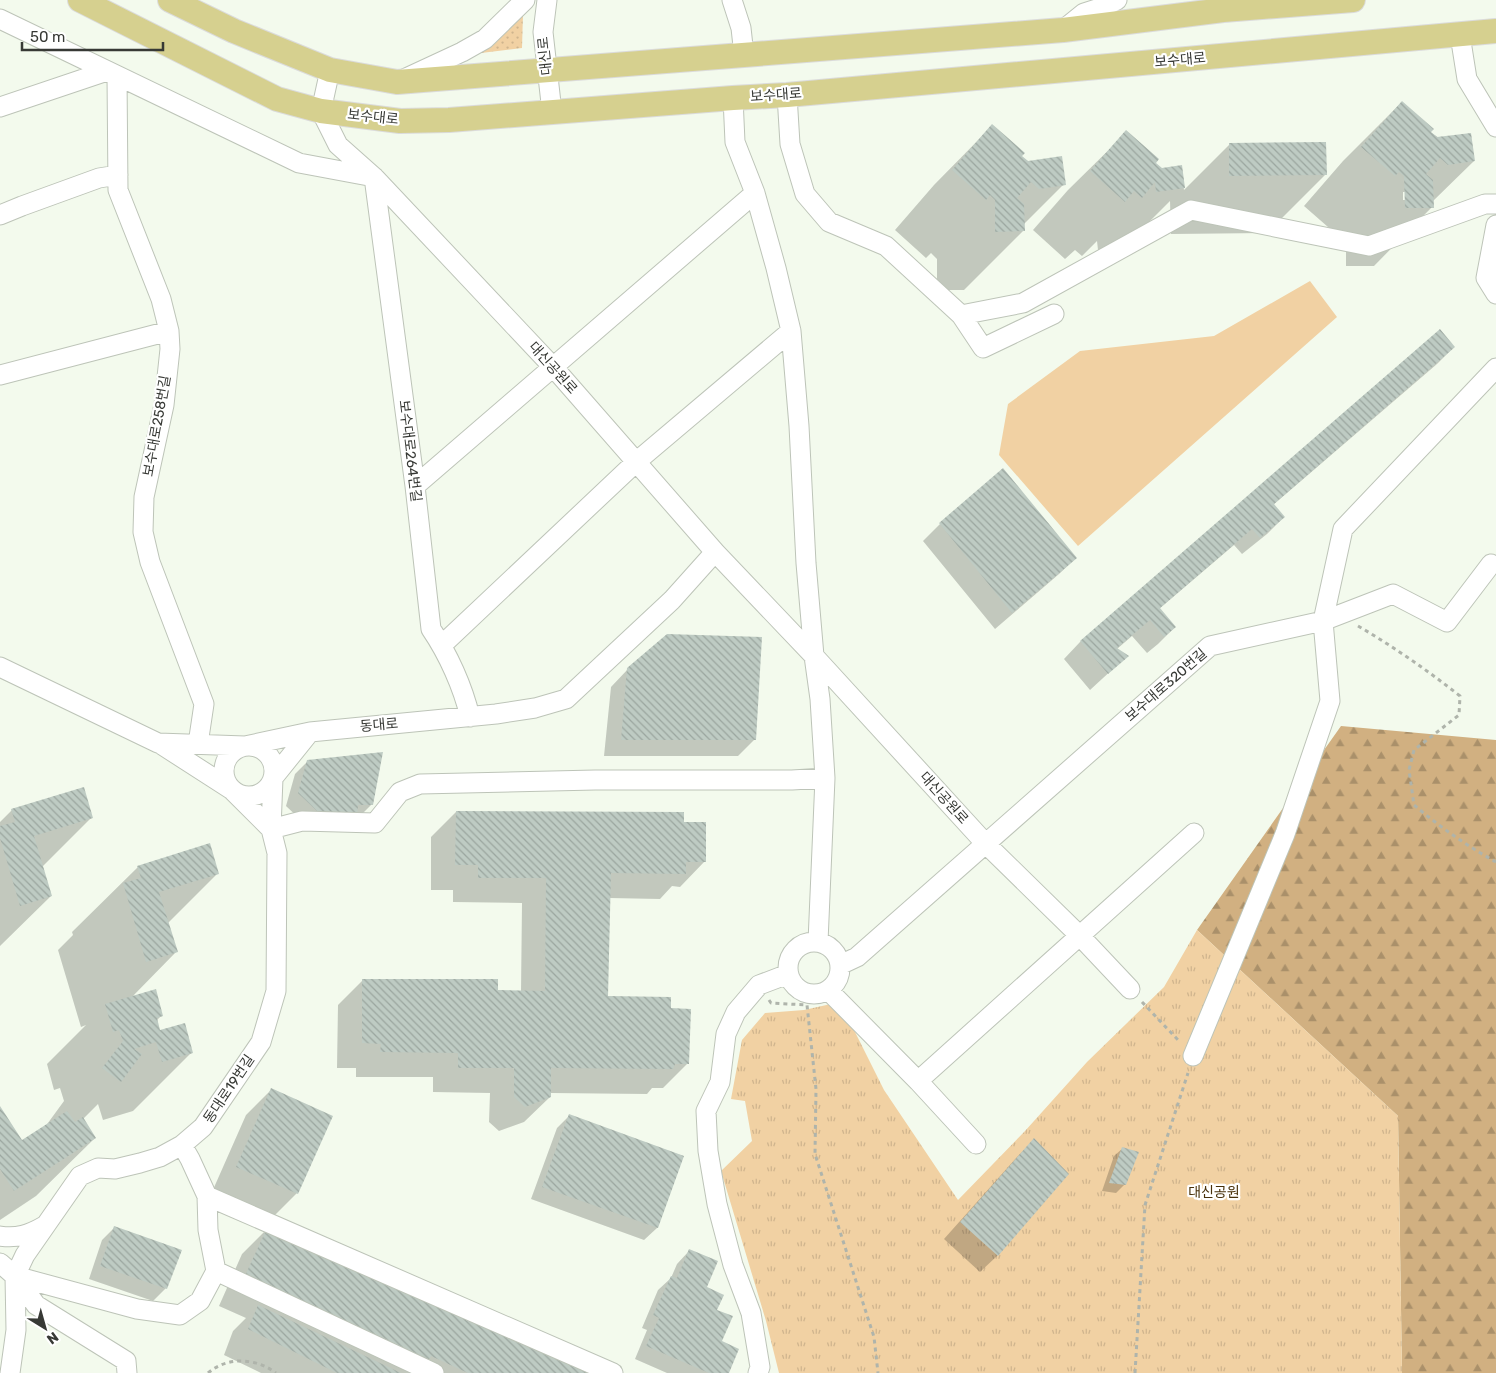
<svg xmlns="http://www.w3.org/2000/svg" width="1496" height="1373" font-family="Rubik,'Noto Sans KR',sans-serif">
<defs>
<pattern id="grass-dots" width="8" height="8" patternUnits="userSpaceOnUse" patternTransform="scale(1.25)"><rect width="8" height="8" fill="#f1d1a3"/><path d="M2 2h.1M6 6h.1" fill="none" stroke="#cfb48d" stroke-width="1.8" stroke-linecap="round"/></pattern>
<pattern id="forest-firs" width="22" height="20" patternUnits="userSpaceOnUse" patternTransform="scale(1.25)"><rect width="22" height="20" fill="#d1b081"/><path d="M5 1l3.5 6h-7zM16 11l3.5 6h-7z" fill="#aa906a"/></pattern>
<pattern id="park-tufts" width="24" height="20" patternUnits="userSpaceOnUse" patternTransform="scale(1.25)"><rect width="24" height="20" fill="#f1d1a3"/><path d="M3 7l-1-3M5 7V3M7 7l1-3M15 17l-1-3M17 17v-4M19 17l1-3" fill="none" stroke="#cfb48d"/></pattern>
<pattern id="building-back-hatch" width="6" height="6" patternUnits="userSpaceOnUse" patternTransform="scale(1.25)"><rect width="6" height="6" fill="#becbc3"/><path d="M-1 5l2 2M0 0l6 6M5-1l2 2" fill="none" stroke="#9ba69f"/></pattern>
</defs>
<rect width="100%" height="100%" fill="#f3faed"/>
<path fill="url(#grass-dots)" d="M 523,14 L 522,48 L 481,53 Z"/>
<path fill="url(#forest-firs)" d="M 1341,726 L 1496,740 L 1496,1373 L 1402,1373 L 1398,1116 L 1197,930 Z"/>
<path fill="url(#park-tufts)" d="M 1197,930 L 1398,1116 L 1402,1373 L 779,1373 L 766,1321 L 721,1171 L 752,1141 L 745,1101 L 731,1099 L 742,1040 L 765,1013 L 804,1010 L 840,1002 L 884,1090 L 958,1200 L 1025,1131 L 1087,1062 L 1164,987 Z"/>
<path fill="#f1d1a3" d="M 1310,281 L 1337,317 L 1078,546 L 999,455 L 1008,404 L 1080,351 L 1214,336 Z"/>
<path fill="#0003" fill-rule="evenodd" d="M 1402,102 L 1430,132 L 1474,161 L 1432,202 L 1432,207 L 1374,266 L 1346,266 L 1346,235 L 1340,230 L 1336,234 L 1304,206 L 1343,161 ZM 1403,192 L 1406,192 L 1406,200 L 1403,200 Z
M 992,126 L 1020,156 L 1064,184 L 1023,225 L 1023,231 L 964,290 L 937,290 L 937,259 L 931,253 L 926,258 L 895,230 L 934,185 Z
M 1127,132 L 1161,169 L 1181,166 L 1184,190 L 1229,145 L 1326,174 L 1267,233 L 1171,234 L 1170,201 L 1125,246 L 1098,250 L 1097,241 L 1082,256 L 1075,250 L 1065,259 L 1033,230 L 1068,190 Z
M 1440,331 L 1454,347 L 1437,364 L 1273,505 L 1284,517 L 1267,534 L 1242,554 L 1234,545 L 1159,609 L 1175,627 L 1158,644 L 1147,653 L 1132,636 L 1117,649 L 1127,656 L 1090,690 L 1064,659 L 1080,642 Z
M 940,524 L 1076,558 L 1059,574 L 995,629 L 923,541 Z
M 628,669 L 755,739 L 738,756 L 604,756 L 611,687 Z
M 308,761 L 372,804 L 359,817 L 304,823 L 286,806 L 295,774 Z
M 12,810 L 92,817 L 42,867 L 51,896 L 0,946 L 0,822 Z
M 456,812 L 682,823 L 705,861 L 680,887 L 672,886 L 660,899 L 609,898 L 607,997 L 670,1010 L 688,1063 L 663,1088 L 652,1088 L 647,1094 L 550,1093 L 550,1097 L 524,1122 L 499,1131 L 489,1122 L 490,1093 L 433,1092 L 433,1077 L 356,1077 L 356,1068 L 337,1068 L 338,1005 L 363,980 L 496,992 L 521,992 L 522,903 L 453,902 L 453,890 L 431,890 L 431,837 Z
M 138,867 L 218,873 L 168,923 L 176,952 L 131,998 L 162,1015 L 156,1021 L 159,1031 L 192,1052 L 133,1111 L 103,1120 L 98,1104 L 83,1119 L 95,1138 L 36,1196 L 0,1220 L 0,1108 L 22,1142 L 45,1127 L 64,1101 L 60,1088 L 54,1090 L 47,1064 L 86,1025 L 81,1027 L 58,950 L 73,935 L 72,932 Z
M 271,1090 L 297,1193 L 272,1218 L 212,1192 L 246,1115 Z
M 569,1116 L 683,1156 L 657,1228 L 644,1240 L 531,1199 L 557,1128 Z
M 1034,1140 L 1067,1174 L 997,1256 L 980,1272 L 944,1239 L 1017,1157 Z
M 1123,1148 L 1125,1184 L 1116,1193 L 1102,1191 L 1114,1156 Z
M 114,1228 L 166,1288 L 153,1301 L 89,1279 L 102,1240 Z
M 267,1229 L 588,1373 L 261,1373 L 224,1355 L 233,1331 L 246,1318 L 219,1306 L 242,1254 Z
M 689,1251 L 705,1288 L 728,1373 L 667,1373 L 635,1359 L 647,1330 L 642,1328 L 658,1290 L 671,1278 L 677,1264 Z"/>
<path fill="url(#building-back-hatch)" d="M 1402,101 L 1434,129 L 1431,132 L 1437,137 L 1471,133 L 1475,161 L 1448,165 L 1440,158 L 1426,174 L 1433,180 L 1434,208 L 1405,208 L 1404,176 L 1399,172 L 1395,176 L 1361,147 Z
M 992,124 L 1025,153 L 1022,156 L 1028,161 L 1062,156 L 1066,185 L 1039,189 L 1031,182 L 1017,198 L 1024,204 L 1025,231 L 995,232 L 995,200 L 990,195 L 986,200 L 952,170 Z
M 1126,130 L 1159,159 L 1156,163 L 1162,168 L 1182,165 L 1185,188 L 1156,192 L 1155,182 L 1142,198 L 1134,191 L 1125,202 L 1090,171 Z
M 1326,142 L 1327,175 L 1229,176 L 1229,143 Z
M 1440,329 L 1455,347 L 1274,504 L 1285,517 L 1260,538 L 1252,529 L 1160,608 L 1176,627 L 1164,637 L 1150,620 L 1117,648 L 1129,656 L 1108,674 L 1080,641 Z
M 1003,468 L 1077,558 L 1012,613 L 939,523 Z
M 667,634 L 762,637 L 756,740 L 621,740 L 627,668 Z
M 383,752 L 373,805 L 358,805 L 357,818 L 317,811 L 298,793 L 307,760 Z
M 84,787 L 93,818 L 34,836 L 52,896 L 20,906 L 0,838 L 0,826 L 15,822 L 11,809 Z
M 456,811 L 684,812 L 684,822 L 706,822 L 706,862 L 686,862 L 686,874 L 611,873 L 608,996 L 671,997 L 671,1008 L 691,1009 L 689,1064 L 675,1064 L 673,1069 L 551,1068 L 551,1097 L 525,1107 L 514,1097 L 514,1068 L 458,1068 L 458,1053 L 380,1052 L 381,1044 L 362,1043 L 362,979 L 498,979 L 498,990 L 545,991 L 546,878 L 478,878 L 478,865 L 455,865 Z
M 210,843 L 219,874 L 159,892 L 178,952 L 146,962 L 123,883 L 141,878 L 137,866 Z
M 156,989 L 163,1016 L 157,1018 L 160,1030 L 185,1023 L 193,1053 L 162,1062 L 156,1042 L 134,1049 L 142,1054 L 121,1082 L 102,1068 L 123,1041 L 119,1030 L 113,1032 L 105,1004 Z
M 271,1088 L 333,1116 L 298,1194 L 236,1167 Z
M 0,1106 L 22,1140 L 67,1111 L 75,1122 L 83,1117 L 96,1138 L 14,1191 L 0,1169 Z
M 569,1114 L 684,1156 L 658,1228 L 542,1187 Z
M 1034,1138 L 1069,1174 L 998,1256 L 960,1222 Z
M 1122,1147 L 1139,1152 L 1126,1185 L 1109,1183 Z
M 114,1226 L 182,1250 L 167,1289 L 100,1266 Z
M 267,1228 L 591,1373 L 468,1373 L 431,1356 L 427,1363 L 243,1280 Z
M 689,1249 L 718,1261 L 707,1287 L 724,1295 L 717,1310 L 733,1316 L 722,1341 L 739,1349 L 729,1373 L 709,1373 L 646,1346 L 659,1318 L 653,1315 L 671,1276 L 677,1278 Z
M 258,1305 L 401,1373 L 337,1373 L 248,1329 Z"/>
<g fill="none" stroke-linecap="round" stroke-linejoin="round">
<defs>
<path id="minor" d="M 547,0 L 543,32 L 552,112
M 732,0 L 741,28 L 744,55
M 0,19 L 299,163 L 374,177 L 415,486 L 431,629 C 448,654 463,687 470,717
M 1063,30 L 1084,13 L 1103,7 L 1117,0
M 1460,35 L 1467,79 L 1496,127
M 330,70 L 321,111 L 338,145 L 374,177 L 554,368 L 715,552 L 814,656 L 820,699 L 825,778 L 818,942
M 117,76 L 118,190 L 161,299 L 169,331 L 170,349 L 164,405 L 144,497 L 143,532 L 150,562 L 204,704 L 198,744
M 406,78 L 462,52 L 485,39 L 525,0
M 787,95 L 790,144 L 805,194 L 829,222 L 886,246 L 961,315 L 983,348 L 1054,314
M 733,98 L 735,142 L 755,193 L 776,268 L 791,331 L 799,426 L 806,563 L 814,656 L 986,844 L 1080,936 L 1130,989
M 0,107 L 107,71
M 0,215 L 22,206 L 99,178 L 118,175
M 1496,225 L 1486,278 L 1496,294
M 961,315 L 1023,303 L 1191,210 L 1369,246 L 1485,204 L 1496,204
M 0,375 L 169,331
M 415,486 L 755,193
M 442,645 L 636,462 L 791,331
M 0,667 L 158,743 L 245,746 L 310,732 L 496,714 L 535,708 L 566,699 L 672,600 L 715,552
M 159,743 L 232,790 L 271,829
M224 771a25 25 0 1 1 50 0a25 25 0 1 1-50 0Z
M 271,829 L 302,821 L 375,823 L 400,792 L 420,784 L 595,780 L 792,780 L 825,778
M788 968a26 26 0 1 1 52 0a26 26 0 1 1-52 0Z
M 840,965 L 857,957 L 1210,646 L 1323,621 L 1343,529 L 1496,368
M 828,990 L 918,1081
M 1193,1056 L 1285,834 L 1330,701 L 1323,621 L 1393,594 L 1447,622 L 1491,564
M 976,1144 L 918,1081 L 1194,833
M 182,1145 L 190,1159 L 207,1196 L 208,1230 L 216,1271 L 434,1373
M 207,1196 L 613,1373
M 0,1236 C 17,1239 30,1234 44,1226
M 0,1263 L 15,1276 L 36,1305 L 126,1361 L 127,1373
M 15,1276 L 137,1309 L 180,1315 L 200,1301 L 216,1271
M 10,1373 L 16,1330 L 15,1276 L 25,1255 L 80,1176 L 98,1168 L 115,1169 L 140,1163 L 160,1157 L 182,1145 L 203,1127 L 261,1042 L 276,991 L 277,853 L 271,829 L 273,778 L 310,732
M 758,1373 L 760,1367 L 751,1313 L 733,1265 L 717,1204 L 708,1151 L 706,1111 L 720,1082 L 726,1034 L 736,1012 L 759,985 L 788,974"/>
<path id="major" d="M 80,0 L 277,99 L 321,111 L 400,121 L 449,120 L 733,98 L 787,95 L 1496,31
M 170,0 L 234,31 L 330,70 L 397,82 L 1063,30 L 1223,10 L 1353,0"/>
</defs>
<use href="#minor" stroke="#bdc4b8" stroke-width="21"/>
<use href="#major" stroke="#dbdbdb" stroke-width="26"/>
<path stroke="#afb4ab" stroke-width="3" stroke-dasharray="4 4" stroke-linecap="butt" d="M 1358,626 C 1394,647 1427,670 1460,696 L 1459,715 L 1414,750 L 1409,770 L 1414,805 C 1440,827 1467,846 1496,862
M 769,1000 L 771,1003 L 807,1005 L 816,1089 L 815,1154 L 874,1337 L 878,1373
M 1142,1002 L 1179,1041
M 208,1373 C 228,1356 256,1358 276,1373
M 1135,1373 L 1145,1205 L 1188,1073"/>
<use href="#minor" stroke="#fff" stroke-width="19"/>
<use href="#major" stroke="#d6d08f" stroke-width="24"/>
</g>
<g text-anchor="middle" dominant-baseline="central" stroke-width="4.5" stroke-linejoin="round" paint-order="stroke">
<g font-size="14" fill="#373935" stroke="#fff">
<text transform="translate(545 56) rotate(-96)">대신로</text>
<text transform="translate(1180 60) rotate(-5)">보수대로</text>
<text transform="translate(776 95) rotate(-4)">보수대로</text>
<text transform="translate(373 117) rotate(6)">보수대로</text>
<text transform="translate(553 368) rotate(48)">대신공원로</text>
<text transform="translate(157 426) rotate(-80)">보수대로258번길</text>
<text transform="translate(410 451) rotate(83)">보수대로264번길</text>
<text transform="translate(1166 685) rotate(-41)">보수대로320번길</text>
<text transform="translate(379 725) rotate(-5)">동대로</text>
<text transform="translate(944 798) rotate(48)">대신공원로</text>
<text transform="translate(229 1089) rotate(-56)">동대로19번길</text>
</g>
<g font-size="14" fill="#48310a" stroke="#fff">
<text x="1214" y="1192">대신공원</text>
</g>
</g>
<g transform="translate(45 1328) rotate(143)" stroke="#ffffff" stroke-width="4" paint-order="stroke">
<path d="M0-4L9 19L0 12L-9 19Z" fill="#373935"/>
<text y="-8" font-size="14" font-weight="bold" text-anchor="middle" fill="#373935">N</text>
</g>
<path d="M22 42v8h141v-8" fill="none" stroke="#373935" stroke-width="2.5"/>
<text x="30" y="42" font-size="15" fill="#373935" stroke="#ffffff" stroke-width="4" paint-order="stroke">50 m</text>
</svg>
